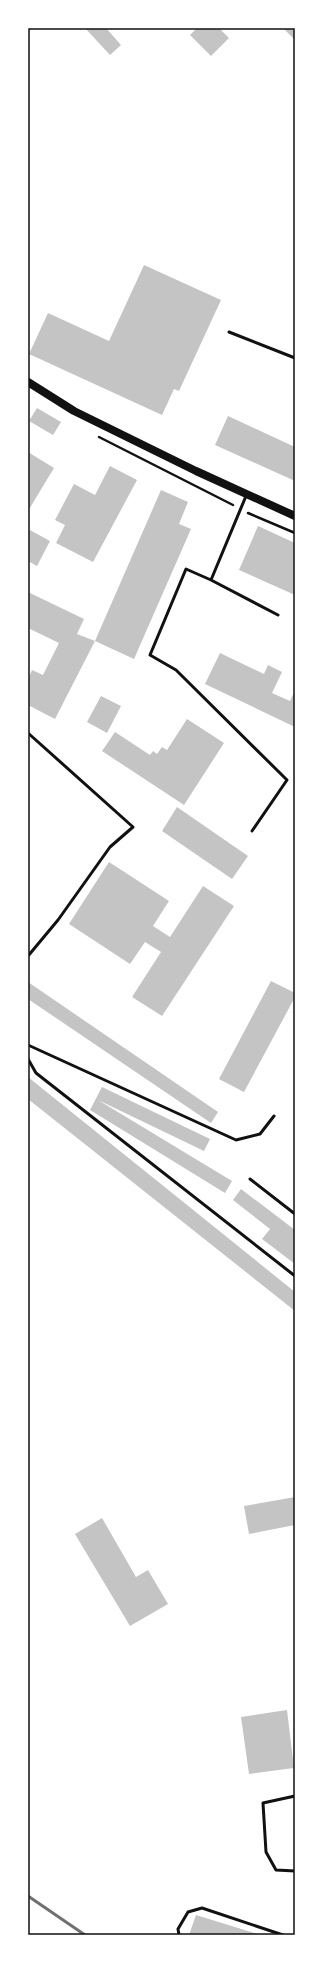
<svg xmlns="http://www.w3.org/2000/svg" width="323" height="1963" font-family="'Fira Sans Condensed',sans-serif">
<rect width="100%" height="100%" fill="#fff"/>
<path fill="#c4c4c4" d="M 85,28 L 106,28 L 121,45 L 110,55 Z
M 195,28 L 219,28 L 229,38 L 211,56 L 190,35 L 196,29 Z
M 287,28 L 295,28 L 295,40 L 285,30 Z
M 144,265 L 221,300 L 179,391 L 174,389 L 162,415 L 29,354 L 48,313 L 109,341 Z
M 37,408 L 61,422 L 53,435 L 29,421 Z
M 228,416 L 295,447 L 295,481 L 215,445 Z
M 28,452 L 54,468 L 28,511 Z
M 110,466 L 137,480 L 93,562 L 56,543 L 65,525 L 55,520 L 74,484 L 95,495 Z
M 161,490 L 188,502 L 179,524 L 191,529 L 134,659 L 95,641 Z
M 258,526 L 295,543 L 295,595 L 239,570 Z
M 28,529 L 50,541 L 37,566 L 28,561 Z
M 28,592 L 84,619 L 77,634 L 95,641 L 55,719 L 28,705 L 28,679 L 32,670 L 43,675 L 59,643 L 28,628 Z
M 220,653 L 264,674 L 268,665 L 282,672 L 272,693 L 290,701 L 295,690 L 295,727 L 205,684 Z
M 101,696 L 121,706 L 107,733 L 87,722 Z
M 187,719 L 224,743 L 184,805 L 102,751 L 115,732 L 150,755 L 153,751 L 157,754 L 162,747 L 167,750 Z
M 177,807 L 248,856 L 232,879 L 162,831 Z
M 109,862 L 169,901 L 153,926 L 170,937 L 203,886 L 234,906 L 162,1016 L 132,997 L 161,952 L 145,942 L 130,964 L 69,924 Z
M 271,981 L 295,993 L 295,997 L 244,1092 L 219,1079 Z
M 28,982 L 218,1112 L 211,1123 L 28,999 Z
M 28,1077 L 295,1292 L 295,1311 L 28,1099 Z
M 102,1087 L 210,1139 L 204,1151 L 98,1100 L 232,1181 L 225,1193 L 90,1110 Z
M 241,1189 L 295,1230 L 295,1264 L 262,1239 L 270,1229 L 233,1200 Z
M 295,1497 L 295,1525 L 249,1534 L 244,1506 Z
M 102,1518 L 136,1577 L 148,1570 L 168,1604 L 130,1626 L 75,1534 Z
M 287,1710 L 294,1768 L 249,1774 L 241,1717 Z
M 196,1915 L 261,1935 L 189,1935 Z"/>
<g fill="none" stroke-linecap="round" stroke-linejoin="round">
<path stroke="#111" stroke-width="2.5" d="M 99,437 L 233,505
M 248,513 L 295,533"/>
<path stroke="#111" stroke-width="3" d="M 229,332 L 295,358
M 246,496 L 211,580 L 186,569 L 150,655 L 176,670 L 287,780 L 252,831
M 211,580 L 278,615
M 28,733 L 133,827 L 110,847 L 58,920 L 28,956
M 28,1045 L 236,1140 L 260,1134 L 274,1116
M 28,1059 L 36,1073 L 295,1276
M 250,1179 L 295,1214
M 295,1796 L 263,1803 L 266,1852 L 276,1870 L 295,1871
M 179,1935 L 178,1929 L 188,1912 L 202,1908 L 283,1935"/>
<path stroke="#111" stroke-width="8" d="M 28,382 L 74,411 L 196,471 L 295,516"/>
<path stroke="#707070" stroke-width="3" d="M 28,1896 L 85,1935"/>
</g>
<rect width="323" height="1963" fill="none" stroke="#ffffff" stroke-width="58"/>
<rect x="29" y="29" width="265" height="1905" fill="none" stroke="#111" stroke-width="1.5"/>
</svg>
